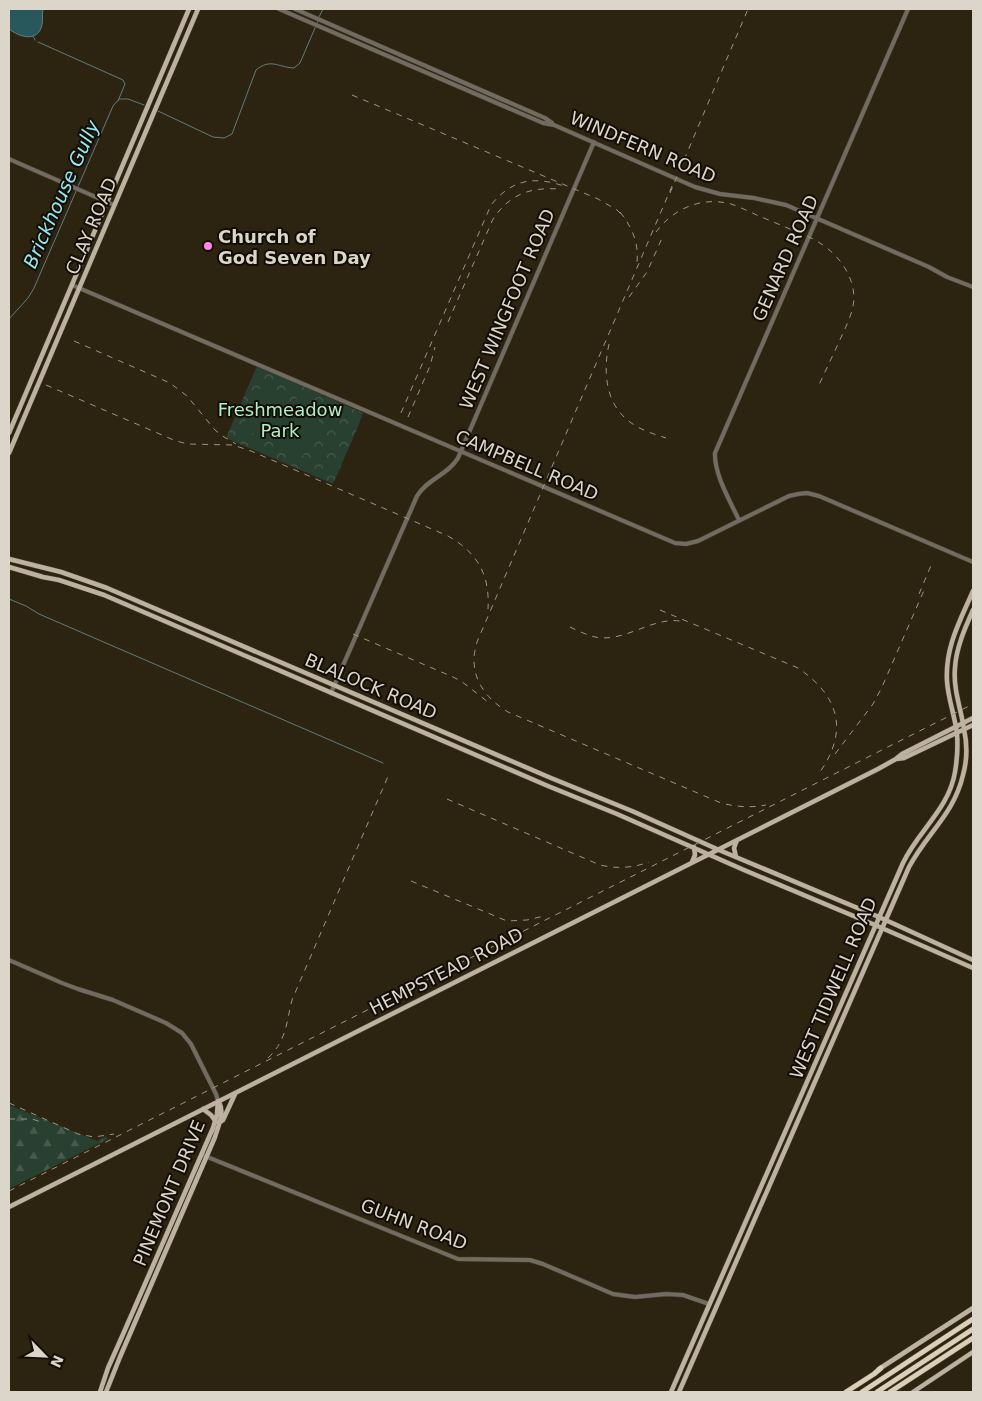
<svg xmlns="http://www.w3.org/2000/svg" width="982" height="1401" font-family="'DejaVu Sans',sans-serif">
<defs>
<pattern id="forest-firs" width="22" height="20" patternUnits="userSpaceOnUse" patternTransform="scale(1.25)"><rect width="22" height="20" fill="#274030"/><path d="M5 1l3.5 6h-7zM16 11l3.5 6h-7z" fill="#465b4d"/></pattern>
<pattern id="park-crowns" width="20" height="18" patternUnits="userSpaceOnUse" patternTransform="scale(1.25)"><rect width="20" height="18" fill="#274030"/><path d="M2 6a3 3 0 1 1 6 0M12 15a3 3 0 1 1 6 0" fill="none" stroke="#465b4d"/></pattern>
</defs>
<rect width="100%" height="100%" fill="#2d2311"/>
<path fill="url(#forest-firs)" d="M 9,1105 L 97,1141 L 106,1136 L 108,1139 L 9,1189 Z"/>
<path fill="url(#park-crowns)" d="M 257,366 L 363,413 L 357,429 L 333,484 L 226,438 Z"/>
<path fill="#274030" d="M 262,384 L 291,397 L 272,442 L 242,429 Z
M 294,398 L 323,410 L 303,456 L 274,443 Z"/>
<path fill="#28575c" stroke="#5e7d7d" d="M 9,9 L 43,9 C 42,14 43,20 42,25 C 38,43 19,37 9,29 Z"/>
<g fill="none" stroke-linecap="round" stroke-linejoin="round">
<path stroke="#5e7d7d" stroke-width="1" d="M 319,17 L 323,9
M 33,36 L 35,40
M 38,42 L 123,80 L 125,84 L 118,101
M 158,111 L 213,137 L 224,138 L 232,134 L 256,70 C 271,58 277,67 294,68 L 300,63 L 318,21
M 9,319 L 28,298 L 34,288 L 113,106 L 119,99 L 128,99 L 144,105
M 9,599 L 26,606 L 39,614 L 383,763"/>
<defs>
<path id="minor" d="M 279,9 L 543,123 L 554,125 L 695,187 L 720,194 L 754,198 L 786,205 L 929,267 L 947,277 L 973,287
M 295,9 L 545,118 L 552,123
M 9,159 L 114,205
M 72,285 L 675,543 L 686,544 L 698,541 L 789,496 L 798,494 L 807,493 L 819,496 L 973,562
M 739,520 C 730,501 714,474 715,453 L 908,9
M 331,693 L 417,496 C 427,479 448,475 458,458 L 594,142
M 9,960 L 62,983 L 78,989 L 113,1000 L 166,1023 L 182,1033 L 191,1044 L 216,1094 L 218,1101
M 205,1156 L 458,1259 L 530,1260 L 543,1264 L 613,1294 L 635,1297 L 666,1294 L 683,1295 L 709,1304"/>
<path id="major" d="M 9,433 L 189,9
M 9,453 L 198,9
M 9,559 L 61,572 L 107,588 L 551,778 L 632,811 L 719,850 L 879,917 L 973,960
M 9,567 L 43,577 L 59,580 L 104,595 L 548,786 L 617,814 L 744,870 L 875,925 L 973,968
M 897,758 L 902,754 L 973,718
M 736,857 L 734,848 L 737,840
M 692,862 L 695,855 L 694,847
M 203,1109 L 211,1115 L 216,1122
M 219,1123 L 223,1120 L 235,1094
M 9,1207 L 878,769 L 896,759 L 904,758 L 973,725
M 879,1369 L 973,1308
M 100,1392 L 108,1368 L 124,1332 L 213,1128 L 217,1114 L 218,1101
M 106,1392 L 120,1357 L 215,1137 C 218,1126 225,1113 219,1102
M 671,1392 L 903,863 C 918,831 949,809 955,772 C 957,760 958,746 957,734 C 955,716 948,699 947,681 C 945,647 960,621 973,591
M 679,1392 L 909,867 C 927,833 954,814 963,775 C 967,761 967,743 964,729 C 961,709 953,689 955,668 C 956,648 965,628 973,610
M 913,1392 L 973,1352"/>
<path id="highway" d="M 846,1392 L 874,1374 L 881,1368
M 862,1392 L 973,1319
M 877,1392 L 973,1329
M 890,1392 L 973,1338"/>
</defs>
<use href="#minor" stroke="#493f2f" stroke-width="5"/>
<use href="#major" stroke="#493f2f" stroke-width="5.5"/>
<use href="#highway" stroke="#493f2f" stroke-width="6"/>
<use href="#minor" stroke="#716b62" stroke-width="4"/>
<use href="#major" stroke="#bdb2a0" stroke-width="4.5"/>
<use href="#highway" stroke="#dccfb8" stroke-width="5"/>
<path stroke="#9c9486" stroke-width="1" stroke-dasharray="6 6" stroke-linecap="butt" d="M 352,95 L 598,199 L 617,210 L 625,218
M 672,186 L 477,642 C 476,647 474,653 474,658 C 473,682 488,700 508,712 L 721,803 C 737,807 750,808 766,805
M 670,193 L 748,9
M 620,212 C 632,227 639,243 637,262
M 656,232 C 673,209 701,196 731,204 C 740,207 750,212 759,216 C 776,223 792,230 809,237 C 833,248 854,271 854,299 C 853,314 845,328 839,342 C 832,357 825,372 818,387
M 629,297 L 647,272 L 663,236
M 448,322 L 493,219 C 510,194 530,187 559,189
M 74,341 L 170,383 L 187,396 L 215,430 L 224,437 L 236,444
M 609,344 C 603,371 605,404 630,422 C 640,430 654,434 666,438
M 46,385 L 176,441 L 188,444 L 233,445 L 251,451 L 448,536 C 478,553 490,575 488,609
M 401,413 L 491,205 C 513,178 535,176 567,187
M 408,417 L 430,366 L 435,347
M 919,594 L 932,563
M 660,610 L 798,668 C 839,696 849,730 820,772
M 570,627 C 578,631 587,635 595,637 C 625,643 651,617 680,621
M 353,634 L 453,677 L 461,681 L 488,702
M 835,754 L 873,704 L 882,687 L 925,588
M 447,799 L 600,865 C 617,869 633,868 649,862
M 411,881 L 507,921 L 527,920 L 544,916
M 268,1058 C 287,1040 286,1023 292,1000 L 389,774
M 9,1103 L 78,1134 L 94,1137 L 114,1134
M 9,1119 L 32,1119 L 41,1122
M 9,1191 L 973,704"/>
</g>
<circle fill="#fc86e4" stroke="#120d06" stroke-width="2" cx="208" cy="246" r="5"/>
<g text-anchor="middle" dominant-baseline="central" stroke-width="4" stroke-linejoin="round" paint-order="stroke">
<g font-size="18" fill="#dcd5ca" stroke="#120d06">
<text transform="translate(643 147) rotate(23)">WINDFERN ROAD</text>
<text transform="translate(91 226) rotate(-67)">CLAY ROAD</text>
<text transform="translate(785 258) rotate(-66)">GENARD ROAD</text>
<text transform="translate(507 309) rotate(-67)">WEST WINGFOOT ROAD</text>
<text transform="translate(527 465) rotate(23)">CAMPBELL ROAD</text>
<text transform="translate(371 686) rotate(23)">BLALOCK ROAD</text>
<text transform="translate(446 971) rotate(-27)">HEMPSTEAD ROAD</text>
<text transform="translate(833 988) rotate(-67)">WEST TIDWELL ROAD</text>
<text transform="translate(169 1193) rotate(-67)">PINEMONT DRIVE</text>
<text transform="translate(414 1224) rotate(21)">GUHN ROAD</text>
</g>
<g font-size="18" font-weight="bold" fill="#dcd5ca" stroke="#120d06" text-anchor="start">
<text x="218" y="236">Church of<tspan x="218" dy="21">God Seven Day</tspan></text>
</g>
<g font-size="18" fill="#b1eec7" stroke="#120d06">
<text x="280" y="409">Freshmeadow<tspan x="280" dy="21">Park</tspan></text>
</g>
<g font-size="19" font-style="italic" fill="#95e7f1" stroke="#120d06">
<text transform="translate(61 194) rotate(-66)">Brickhouse Gully</text>
</g>
</g>
<rect width="982" height="1401" fill="none" stroke="#dcd5ca" stroke-width="20"/>
<g transform="translate(45 1356) rotate(114)" stroke="#120d06" stroke-width="4" paint-order="stroke">
<path d="M0-4L9 19L0 12L-9 19Z" fill="#dcd5ca"/>
<text y="-8" font-size="14" font-weight="bold" text-anchor="middle" fill="#dcd5ca">N</text>
</g>
</svg>
